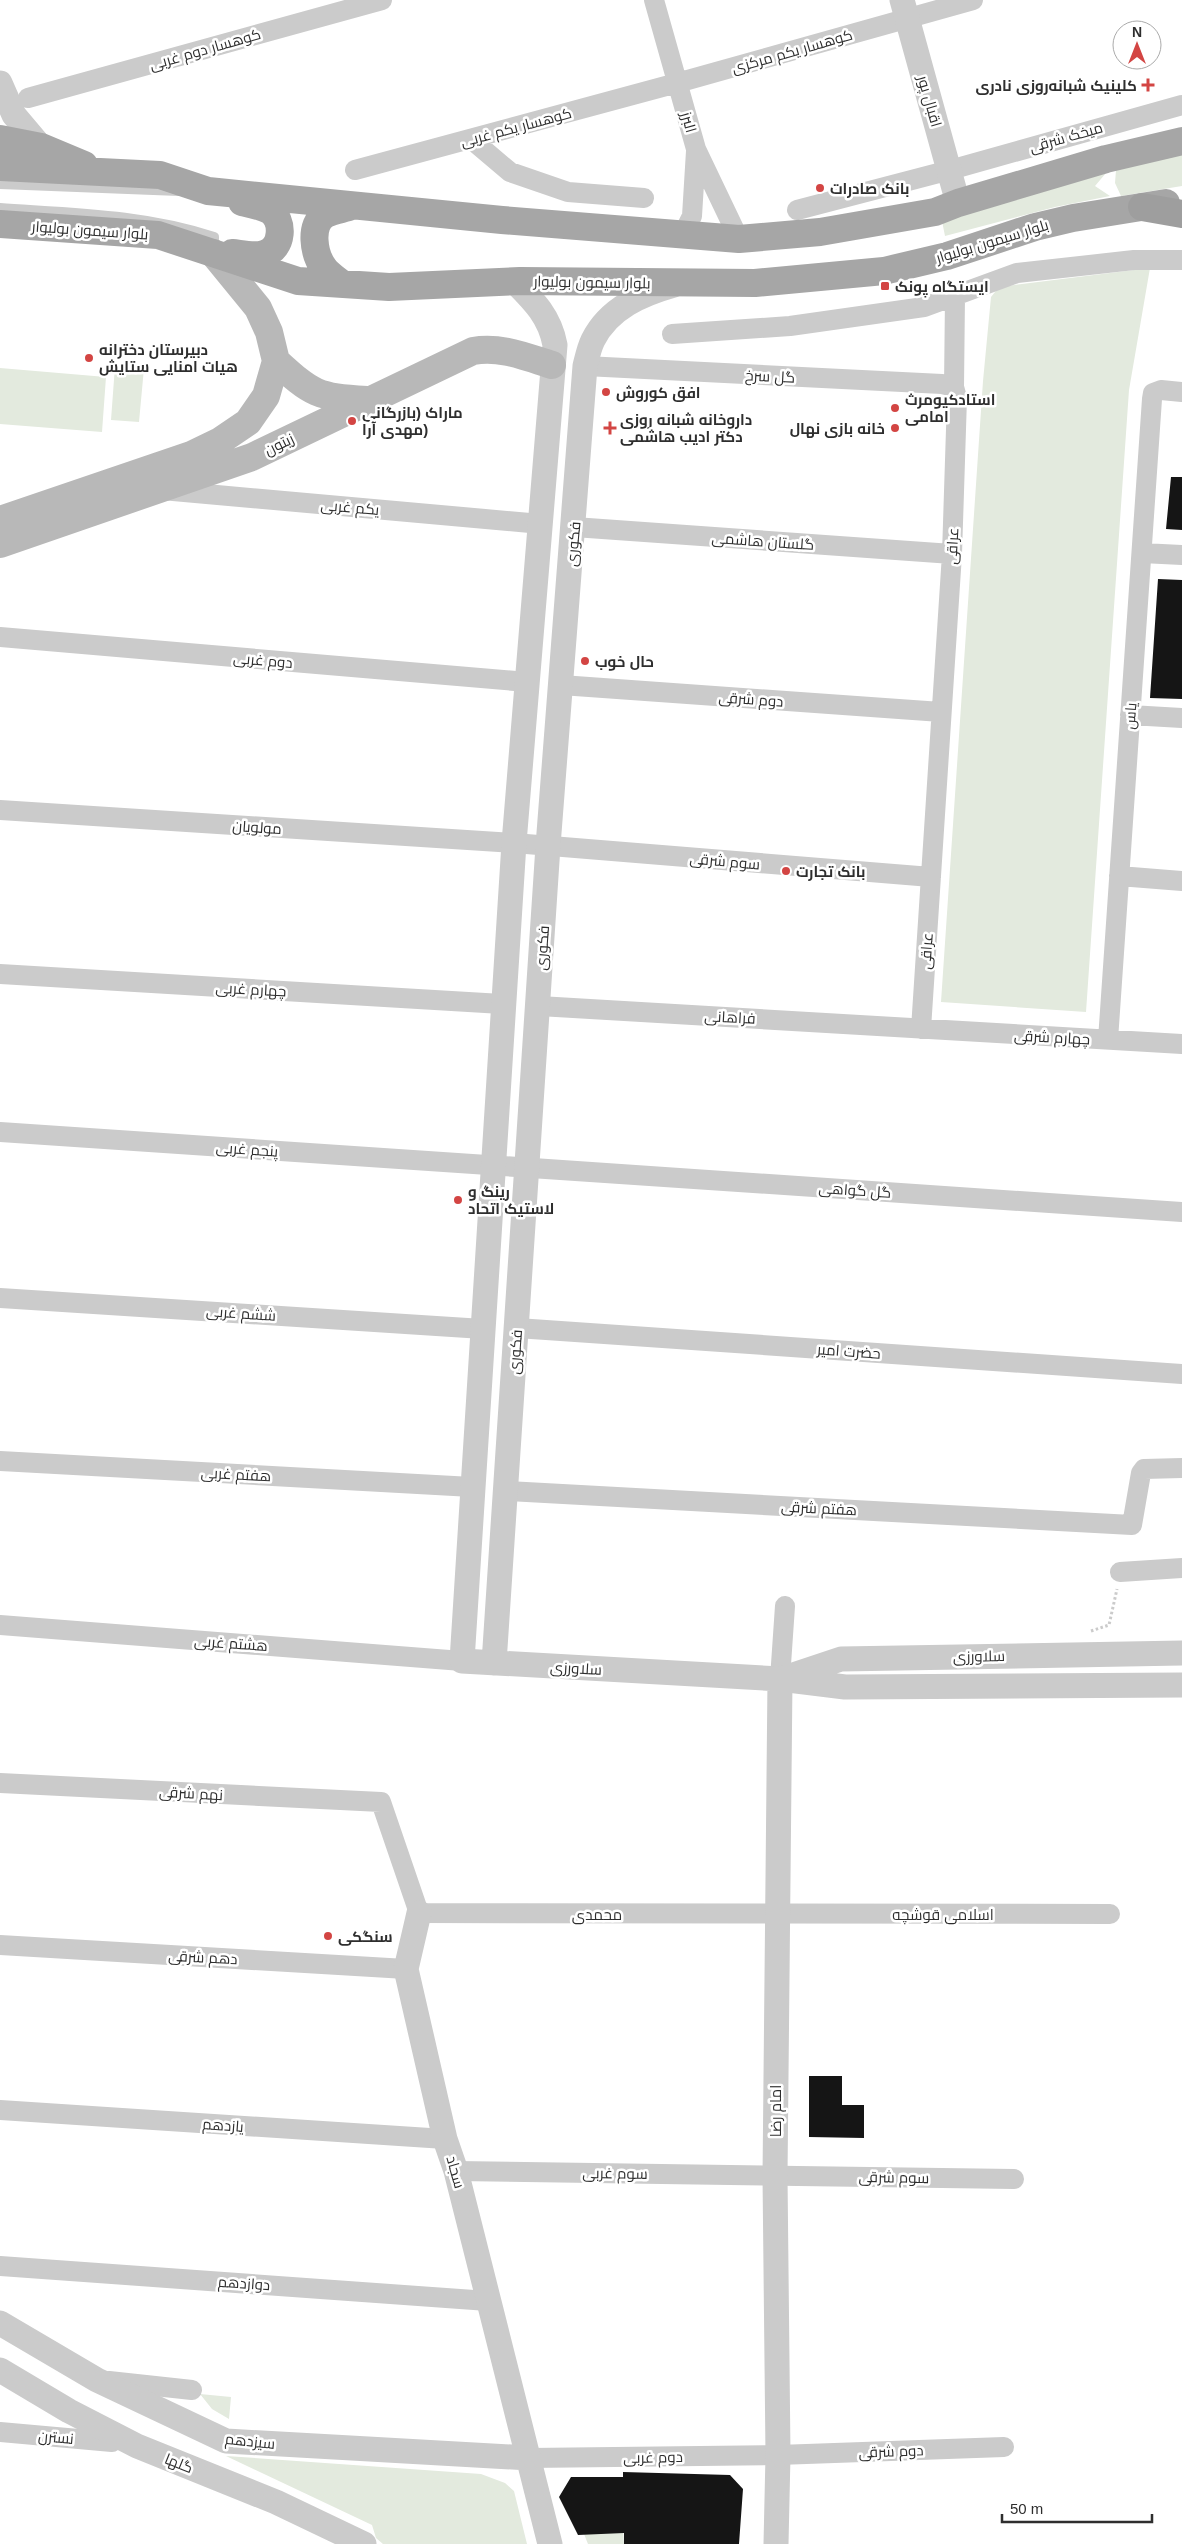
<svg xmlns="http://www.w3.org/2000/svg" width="1182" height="2544" font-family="Helvetica,Cairo,sans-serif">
<rect width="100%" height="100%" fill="#fff"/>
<path fill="#e3eade" d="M 1182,153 L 1182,186 L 1121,196 L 1115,183 L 1116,170 Z
M 1106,173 L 1095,186 L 1110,196 L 1055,207 L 945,236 L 942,221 Z
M 1150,268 L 1129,390 L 1086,1012 L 941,1002 L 983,381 L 991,297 L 999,287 Z
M 115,366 L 144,368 L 139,422 L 111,420 Z
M 0,368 L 106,377 L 102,432 L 0,424 Z
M 200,2394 L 231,2397 L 229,2419 L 212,2409 Z
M 226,2456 L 481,2474 L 505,2483 L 514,2491 L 527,2544 L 383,2544 L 376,2538 L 372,2525 Z
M 623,2529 L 624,2544 L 588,2544 L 584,2534 Z"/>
<path fill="#151515" d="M 1171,477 L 1182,477 L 1182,530 L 1166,529 Z
M 1158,579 L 1182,580 L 1182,699 L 1150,698 Z
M 809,2076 L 842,2076 L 842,2105 L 864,2105 L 864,2138 L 809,2137 Z
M 623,2472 L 730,2475 L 743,2489 L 739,2544 L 624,2544 L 624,2533 L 578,2535 L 559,2497 L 571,2477 L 623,2477 Z"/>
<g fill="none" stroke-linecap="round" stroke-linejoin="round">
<path stroke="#cbcbcb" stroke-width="3" stroke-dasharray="2.5 2.5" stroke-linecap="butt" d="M 1091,1631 L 1109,1625 L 1117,1589"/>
<path stroke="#cbcbcb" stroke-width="10" d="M 0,184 L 179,191
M 0,208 C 72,213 145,214 214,237 L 214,252"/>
<path stroke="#cbcbcb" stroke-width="20" d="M 654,0 L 696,149 L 739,239
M 28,98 L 382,0
M 471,139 L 510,172 L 568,192 L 644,198
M 355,170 L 677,83 L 973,0
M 797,210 L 950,170 L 1182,105
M 683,234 L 692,216 L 696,151
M 672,334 L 790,326 L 924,307 L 1017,273 L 1134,260 L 1182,260
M 585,366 L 942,384 L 954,387
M 162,490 L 541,524
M 574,527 L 952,554
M 1142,553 L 1182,555
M 0,637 L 527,682
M 561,685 L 941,712
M 1130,715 L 1182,718
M 0,810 L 514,843 L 931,877
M 1119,876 L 1182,881
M 0,974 L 502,1004
M 539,1006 L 1182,1044
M 921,1029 L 952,554 L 957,398 L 954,387 L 955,296
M 1108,1040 L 1152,399 L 1153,393 L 1161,390 L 1182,392
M 0,1132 L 1182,1212
M 0,1298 L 483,1329
M 517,1328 L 1182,1374
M 0,1461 L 472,1487
M 506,1491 L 1132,1525 L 1141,1473 L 1144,1469 L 1182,1468
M 1120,1572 L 1182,1568
M 0,1625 L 462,1661
M 780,1679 L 785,1606
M 0,1783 L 381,1802 L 419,1913 L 1110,1914
M 0,1945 L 406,1969
M 0,2110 L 445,2139
M 456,2171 L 1014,2179
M 0,2266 L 488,2301
M 109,2381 L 192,2390
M 0,2432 L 112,2442
M 529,2458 L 778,2455 L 1004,2447"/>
<path stroke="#cbcbcb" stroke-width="25" d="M 902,0 L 958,203
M 0,83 L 14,115 L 41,147
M 514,281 C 534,301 550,317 555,345 L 514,843 L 462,1661 L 780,1679 L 845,1687 L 1182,1685
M 494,1663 L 548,846 L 585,366 C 587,358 589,348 593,340 C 609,308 642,294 674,285
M 787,1677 L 841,1659 L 1182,1653
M 419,1913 L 406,1969 L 445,2139 L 456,2171 L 550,2544
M 0,2323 L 97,2380 L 226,2441 L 529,2458
M 0,2370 L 69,2411 L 137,2446 L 276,2502 L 364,2544
M 776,2544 L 778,2455 L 775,2176 L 780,1679"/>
<path stroke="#b8b8b8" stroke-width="28" d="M 276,361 C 312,394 317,397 367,400
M 0,520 L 191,455 L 220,441 L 248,422 L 266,396 L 276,361 L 269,332 L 258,308 L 213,253
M 0,544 L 252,457 L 473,351 C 501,346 526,357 552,365"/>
<path stroke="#a6a6a6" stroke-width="28" d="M 0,139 L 41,147 L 84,165
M 0,167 L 160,175 L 208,191 L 502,220 L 739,239 L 820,232 L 935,212 L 958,203 L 1106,159 L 1182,141
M 0,224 L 158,235 L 298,281 L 389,287 L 520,281 L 755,283 L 884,271 L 947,256 L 1035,227 L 1073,218 L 1166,203
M 232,253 C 242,254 255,257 264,254 C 283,249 285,220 269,210 C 261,206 251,204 242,202
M 342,284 C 336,279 328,274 324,268 C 314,255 308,224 326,214 C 334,210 344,209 352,206"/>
<path stroke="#9e9e9e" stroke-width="28" d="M 1142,207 L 1182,214"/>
</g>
<g fill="#d34543" stroke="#fff" stroke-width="2">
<path d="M1145.5 77.5h5v5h5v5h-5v5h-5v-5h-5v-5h5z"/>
<circle cx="820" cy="188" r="5"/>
<rect x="880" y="281" width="10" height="10" rx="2.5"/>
<circle cx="89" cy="358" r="5"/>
<circle cx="606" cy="392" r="5"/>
<circle cx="895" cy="408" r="5"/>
<circle cx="352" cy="421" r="5"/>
<path d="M607.5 420.5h5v5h5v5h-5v5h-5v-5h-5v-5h5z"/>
<circle cx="895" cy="428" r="5"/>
<circle cx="585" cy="661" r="5"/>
<circle cx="786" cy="871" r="5"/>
<circle cx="458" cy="1200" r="5"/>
<circle cx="328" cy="1936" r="5"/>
</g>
<g text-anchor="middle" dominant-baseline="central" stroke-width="5" stroke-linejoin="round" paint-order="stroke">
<g font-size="15" fill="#2e2e2e" stroke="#fff">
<text transform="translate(205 49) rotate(-16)">کوهسار دوم غربی</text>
<text transform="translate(792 51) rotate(-16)">کوهسار یکم مرکزی</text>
<text transform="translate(930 101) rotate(74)">اقبال پور</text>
<text transform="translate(689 122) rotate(74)">البرز</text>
<text transform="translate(516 127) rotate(-15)">کوهسار یکم غربی</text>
<text transform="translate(1066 137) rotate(-16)">میخک شرقی</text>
<text transform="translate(90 230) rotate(4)">بلوار سیمون بولیوار</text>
<text transform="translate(992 241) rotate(-17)">بلوار سیمون بولیوار</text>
<text transform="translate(592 282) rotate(1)">بلوار سیمون بولیوار</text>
<text transform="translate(770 376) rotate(3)">گل سرخ</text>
<text transform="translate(279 444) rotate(-26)">زیتون</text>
<text transform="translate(350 507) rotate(5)">یکم غربی</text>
<text transform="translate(763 541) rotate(4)">گلستان هاشمی</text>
<text transform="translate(573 544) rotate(-85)">فکوری</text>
<text transform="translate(952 546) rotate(-87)">عراقی</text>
<text transform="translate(263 660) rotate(5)">دوم غربی</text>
<text transform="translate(751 699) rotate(4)">دوم شرقی</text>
<text transform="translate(1130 716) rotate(-86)">یاس</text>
<text transform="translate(257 827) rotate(4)">مولویان</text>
<text transform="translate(725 861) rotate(5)">سوم شرقی</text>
<text transform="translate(542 948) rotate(-86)">فکوری</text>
<text transform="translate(926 951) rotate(-86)">عراقی</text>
<text transform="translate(251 989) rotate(3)">چهارم غربی</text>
<text transform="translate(730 1017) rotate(3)">فراهانی</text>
<text transform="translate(1052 1037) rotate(3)">چهارم شرقی</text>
<text transform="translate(247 1149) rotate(4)">پنجم غربی</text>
<text transform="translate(855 1190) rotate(4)">گل گواهی</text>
<text transform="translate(241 1313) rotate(4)">ششم غربی</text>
<text transform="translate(849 1351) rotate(4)">حضرت امیر</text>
<text transform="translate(515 1352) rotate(-86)">فکوری</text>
<text transform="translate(236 1474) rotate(3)">هفتم غربی</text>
<text transform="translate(819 1508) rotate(3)">هفتم شرقی</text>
<text transform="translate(231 1643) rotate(4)">هشتم غربی</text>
<text transform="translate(979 1656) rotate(-1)">سلاورزی</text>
<text transform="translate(576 1668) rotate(3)">سلاورزی</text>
<text transform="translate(191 1793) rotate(3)">نهم شرقی</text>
<text x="597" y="1914">محمدی</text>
<text x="943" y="1914">اسلامی قوشچه</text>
<text transform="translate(203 1957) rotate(3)">دهم شرقی</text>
<text transform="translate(775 2111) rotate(-90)">امام رضا</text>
<text transform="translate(223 2125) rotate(4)">یازدهم</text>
<text transform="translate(456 2172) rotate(74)">سجاد</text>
<text transform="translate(615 2173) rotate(1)">سوم غربی</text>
<text transform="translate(894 2177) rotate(1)">سوم شرقی</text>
<text transform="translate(244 2283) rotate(4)">دوازدهم</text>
<text transform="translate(56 2437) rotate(5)">نسترن</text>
<text transform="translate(250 2441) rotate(6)">سیزدهم</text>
<text transform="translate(891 2451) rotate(-2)">دوم شرقی</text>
<text transform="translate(653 2457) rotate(-1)">دوم غربی</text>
<text transform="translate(179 2463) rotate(22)">گلها</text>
</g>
<g font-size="15" font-weight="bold" fill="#2e2e2e" stroke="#fff" text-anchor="start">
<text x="1137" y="85" text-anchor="end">کلینیک شبانه‌روزی نادری</text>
<text x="830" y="188">بانک صادرات</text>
<text x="895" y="286">ایستگاه پونک</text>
<text x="99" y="349">دبیرستان دخترانه<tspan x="99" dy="17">هیات امنایی ستایش</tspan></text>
<text x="616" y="392">افق کوروش</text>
<text x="905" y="399">استادکیومرث<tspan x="905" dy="17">امامی</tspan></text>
<text x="362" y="412">ماراک (بازرگانی<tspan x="362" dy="17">مهدی آرا)</tspan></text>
<text x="620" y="419">داروخانه شبانه روزی<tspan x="620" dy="17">دکتر ادیب هاشمی</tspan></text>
<text x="885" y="428" text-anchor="end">خانه بازی نهال</text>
<text x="595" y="661">حال خوب</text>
<text x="796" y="871">بانک تجارت</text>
<text x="468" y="1191">رینگ و<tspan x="468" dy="17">لاستیک اتحاد</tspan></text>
<text x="338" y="1936">سنگکی</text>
</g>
</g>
<g transform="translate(1137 45)"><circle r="24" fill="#ffffff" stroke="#ababab"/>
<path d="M0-4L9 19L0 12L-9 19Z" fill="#d34543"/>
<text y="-8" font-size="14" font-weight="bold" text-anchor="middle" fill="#2e2e2e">N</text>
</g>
<path d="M1002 2514v8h150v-8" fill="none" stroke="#2e2e2e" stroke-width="2.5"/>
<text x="1010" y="2514" font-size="15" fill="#2e2e2e" stroke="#ffffff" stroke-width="4" paint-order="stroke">50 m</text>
</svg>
